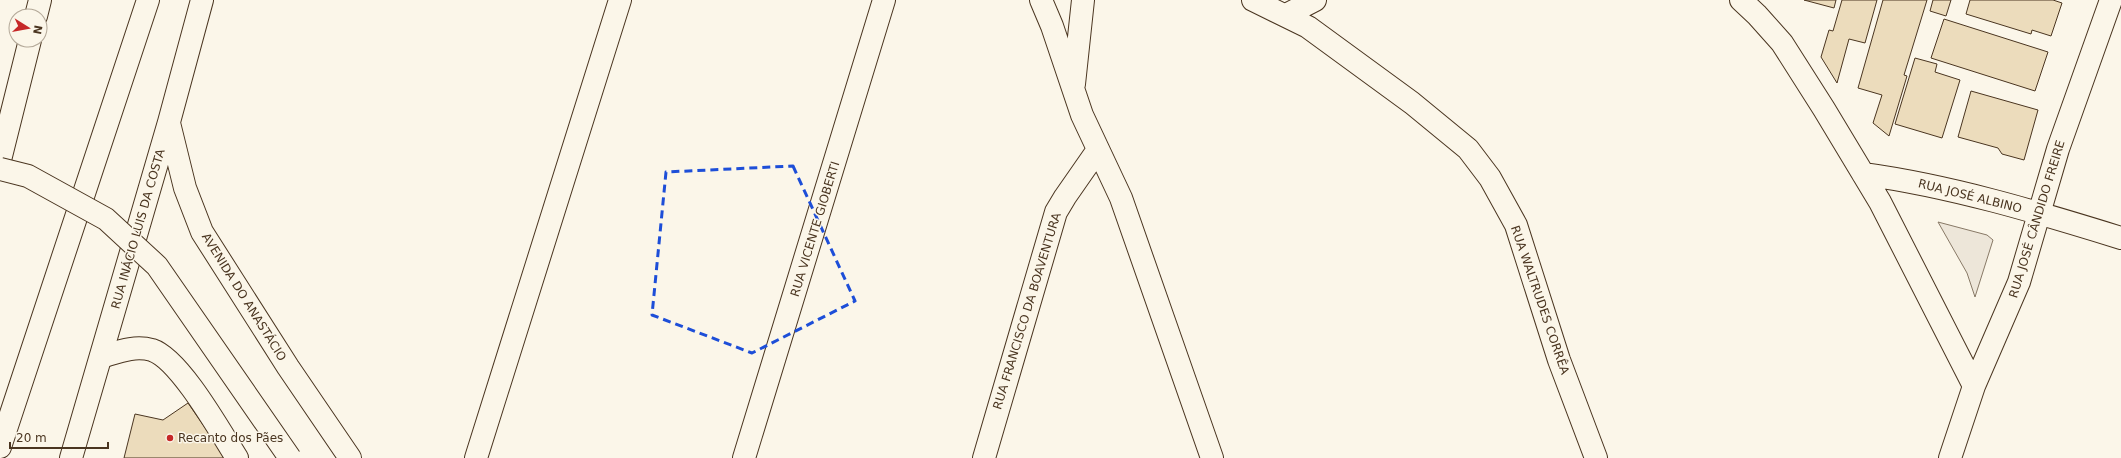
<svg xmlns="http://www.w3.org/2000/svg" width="2121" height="458" font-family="'DejaVu Sans',sans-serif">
<rect width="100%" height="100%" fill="#fbf6e9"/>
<path fill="#ede6d9" stroke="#887966" d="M 1938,222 L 1987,235 L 1993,240 L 1975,297 L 1967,273 Z"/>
<path fill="#ecdcbc" stroke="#4a3520" d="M 1804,0 L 1836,0 L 1834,8 Z
M 1842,0 L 1877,0 L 1865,43 L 1849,39 L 1837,83 L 1821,57 L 1829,30 L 1833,31 Z
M 1883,0 L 1927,0 L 1904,75 L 1907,76 L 1889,136 L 1873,123 L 1882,95 L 1858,88 Z
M 1933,0 L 1951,0 L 1946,16 L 1930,11 Z
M 1970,0 L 2053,0 L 2062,3 L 2051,36 L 2032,30 L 2031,34 L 1966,14 Z
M 1944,19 L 2048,52 L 2035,91 L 1931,58 Z
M 1915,58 L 1937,64 L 1935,72 L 1960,80 L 1942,138 L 1895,124 Z
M 1971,91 L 2038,110 L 2024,160 L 2002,154 L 1998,148 L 1958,137 Z
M 188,403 L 226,458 L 124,458 L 135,414 L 163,420 Z"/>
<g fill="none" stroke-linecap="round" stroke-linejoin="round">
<defs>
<path id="minor" d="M 1041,0 L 1052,26 L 1082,115 L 1121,198 L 1212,458
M 1253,0 L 1308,27 L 1412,103 L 1468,149 L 1490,178 L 1516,225 L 1559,360 L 1596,458
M 1741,0 L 1757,15 L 1782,43 L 1824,109 L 1880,202 L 1974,386
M 1286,15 L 1315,0
M 1074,84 L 1083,0
M 1863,174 C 1951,186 2037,212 2121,238
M 101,357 C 118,352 134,345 152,350 C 180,359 221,433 237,458
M 476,458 L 620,0
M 744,458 L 884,0
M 984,458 L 1056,212 L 1065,197 L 1097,151
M 1950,458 L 1974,386 L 2019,282 L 2058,149 L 2111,0"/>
<path id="major" d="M 169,123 L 185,188 L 202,232 L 288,367 L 350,458
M 71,458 L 169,122 L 202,0"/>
<path id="highway" d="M 36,16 L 40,0
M 0,160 L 30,40
M 0,447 L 148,0"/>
</defs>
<use href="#minor" stroke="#4a3520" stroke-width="24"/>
<use href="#major" stroke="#4a3520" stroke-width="24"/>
<use href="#highway" stroke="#4a3520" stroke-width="24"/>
<use href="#minor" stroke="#fbf6e9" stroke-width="22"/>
<use href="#major" stroke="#fbf6e9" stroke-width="22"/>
<use href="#highway" stroke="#fbf6e9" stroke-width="22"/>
<defs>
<path id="major-bridge" d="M 0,169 L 28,176 L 106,219 L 157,266 L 290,458"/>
</defs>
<use href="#major-bridge" stroke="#4a3520" stroke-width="24" stroke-linecap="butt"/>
<use href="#major-bridge" stroke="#fbf6e9" stroke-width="22"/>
</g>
<path fill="none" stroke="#1d4ed8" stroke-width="3" stroke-dasharray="8 5" stroke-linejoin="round" d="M 793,166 L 855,301 L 752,353 L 652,315 L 666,172 Z"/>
<circle fill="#c62828" stroke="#fbf6e9" stroke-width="1.5" cx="170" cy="438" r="4"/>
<g text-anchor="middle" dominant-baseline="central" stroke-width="3" stroke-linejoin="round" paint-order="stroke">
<g font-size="12" fill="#4a3520" stroke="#fbf6e9">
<text transform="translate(1970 196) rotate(14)">RUA JOSÉ ALBINO</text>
<text transform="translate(2037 219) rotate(-73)">RUA JOSÉ CÂNDIDO FREIRE</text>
<text transform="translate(138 229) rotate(-74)">RUA INÁCIO LUIS DA COSTA</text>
<text transform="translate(815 229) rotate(-73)">RUA VICENTE GIOBERTI</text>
<text transform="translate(244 297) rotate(58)">AVENIDA DO ANASTÁCIO</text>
<text transform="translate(1540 300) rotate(71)">RUA WALTRUDES CORRÊA</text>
<text transform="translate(1027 311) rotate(-73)">RUA FRANCISCO DA BOAVENTURA</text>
</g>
<g font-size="12" fill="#4a3520" stroke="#fbf6e9" text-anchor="start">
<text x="178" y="438">Recanto dos Pães</text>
</g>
</g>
<g transform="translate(28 28) rotate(101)"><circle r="19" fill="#fbf6e9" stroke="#b4a999"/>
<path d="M0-3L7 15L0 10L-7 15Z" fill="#c62828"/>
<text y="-6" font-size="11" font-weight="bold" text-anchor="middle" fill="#4a3520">N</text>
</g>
<path d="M10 442v6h98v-6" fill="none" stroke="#4a3520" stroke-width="2"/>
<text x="16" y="442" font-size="12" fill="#4a3520" stroke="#fbf6e9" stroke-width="3" paint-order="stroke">20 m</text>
</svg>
